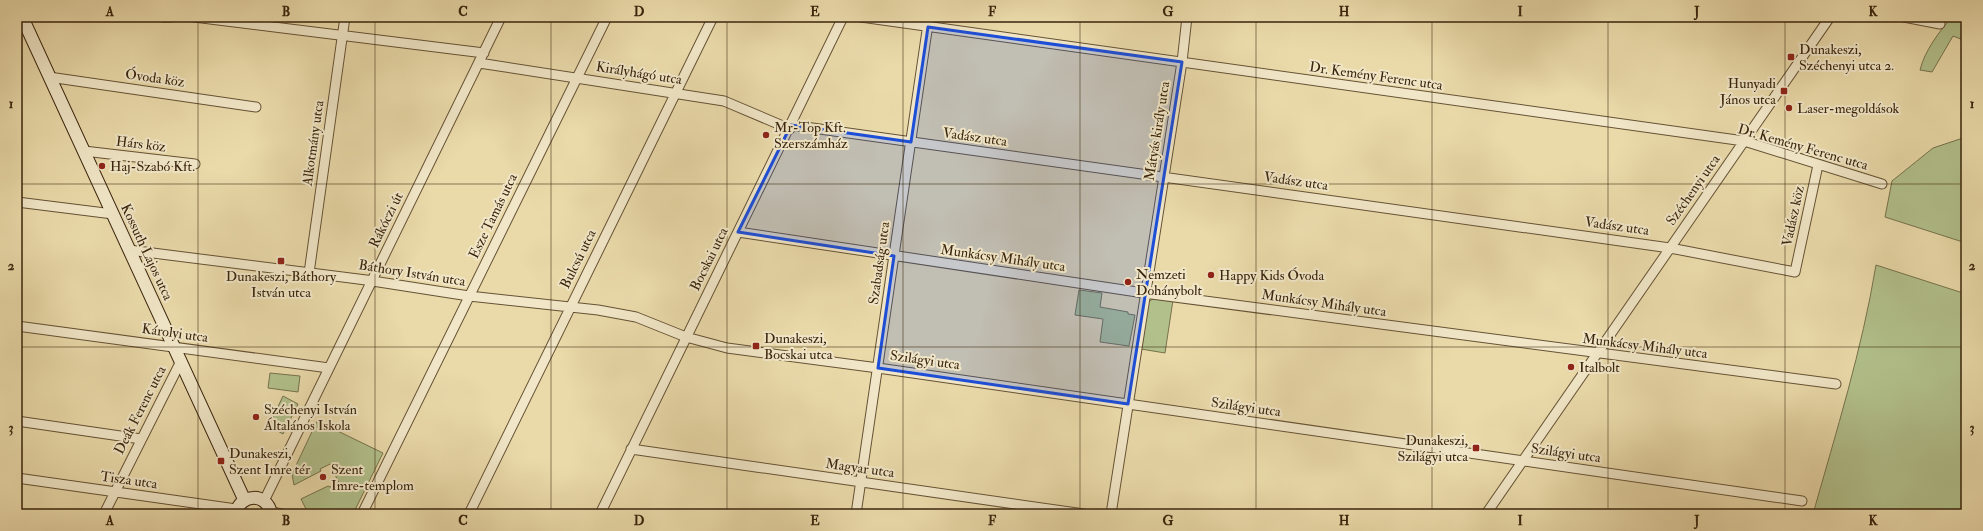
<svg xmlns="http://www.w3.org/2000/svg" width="1983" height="531" font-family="'IM FELL Double Pica',serif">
<rect width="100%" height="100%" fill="#eadaaa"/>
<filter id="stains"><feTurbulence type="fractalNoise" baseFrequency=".005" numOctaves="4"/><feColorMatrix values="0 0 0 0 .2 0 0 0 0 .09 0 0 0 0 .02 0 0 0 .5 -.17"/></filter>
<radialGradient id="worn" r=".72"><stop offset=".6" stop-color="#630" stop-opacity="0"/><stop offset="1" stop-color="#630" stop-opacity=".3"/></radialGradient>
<path fill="#b2c18c" stroke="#76724c" d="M 1952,17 L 1966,17 L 1966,41 L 1953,36 L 1932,72 L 1920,70 C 1925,50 1939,32 1952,17 Z
M 1966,137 L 1966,243 L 1885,217 L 1892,181 L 1933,148 Z
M 1876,265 L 1966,294 L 1966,514 L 1813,514 C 1836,432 1862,350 1876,265 Z
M 1079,290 L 1102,293 L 1100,307 L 1128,312 L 1128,314 L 1135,315 L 1129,346 L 1100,342 L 1103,319 L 1075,315 Z
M 1154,298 L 1173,300 L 1165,353 L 1141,349 L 1147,303 Z
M 270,373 L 300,376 L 298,392 L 268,388 Z
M 283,396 L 298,404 L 283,434 L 269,426 Z
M 317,421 L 383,453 L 353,514 L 308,513 L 301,499 L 328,486 L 330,487 L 339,483 L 330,464 L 320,469 L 321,471 L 294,485 L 292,474 Z"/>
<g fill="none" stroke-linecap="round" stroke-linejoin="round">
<defs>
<path id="street" d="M 164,17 L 170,17
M 194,17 L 484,53
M 861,17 L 1744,141 L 1882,184
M 1904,17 L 1940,24
M 479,63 L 724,101 L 790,129
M 49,77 L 256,107
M 791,125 L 1670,248 L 1795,272 L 1818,165
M 84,151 L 195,164
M 17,202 L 113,214
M 738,232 L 1144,293 L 1836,384
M 129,250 L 366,280 L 469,296 L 598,310 L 636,317 L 686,337 L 727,348 L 878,368 L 1802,501
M 309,273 L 345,17
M 17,326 L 329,368
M 17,421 L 141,439
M 631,449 L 1084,514
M 17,478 L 236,509
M 264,501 L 501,17
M 271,512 L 282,514
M 104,514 L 181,361
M 362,514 L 607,17
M 469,514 L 713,17
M 600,514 L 843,17
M 856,514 L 929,17
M 1111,514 L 1182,62 L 1187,17
M 1486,514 L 1830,17"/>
<path id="secondary" d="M 22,17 L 244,499
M 236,514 C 239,493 268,492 271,514"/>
</defs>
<use href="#street" stroke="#655234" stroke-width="11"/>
<use href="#secondary" stroke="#39240d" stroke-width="14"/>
<use href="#street" stroke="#f1e7c8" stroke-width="9"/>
<use href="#secondary" stroke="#f1e7c8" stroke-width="12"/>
</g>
<path fill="#1d4ed8" fill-opacity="0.2" stroke="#1d4ed8" stroke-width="3" stroke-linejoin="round" d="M 928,27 L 1182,62 L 1128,404 L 878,368 L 894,256 L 738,232 L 791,125 L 911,142 Z"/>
<path fill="none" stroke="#39240d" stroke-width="1" stroke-opacity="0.55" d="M 198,17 L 198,514M 375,17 L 375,514M 551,17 L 551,514M 727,17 L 727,514M 903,17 L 903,514M 1080,17 L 1080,514M 1256,17 L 1256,514M 1432,17 L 1432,514M 1608,17 L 1608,514M 1785,17 L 1785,514M 17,184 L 1966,184M 17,347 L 1966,347"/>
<g fill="#8f2418" stroke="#f1e7c8" stroke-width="1.5">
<rect x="1787" y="53" width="8" height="8" rx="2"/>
<rect x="1780" y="87" width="8" height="8" rx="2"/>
<circle cx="1789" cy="108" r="4"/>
<circle cx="766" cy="135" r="4"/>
<circle cx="102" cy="166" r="4"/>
<rect x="277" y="257" width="8" height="8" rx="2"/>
<circle cx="1211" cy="275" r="4"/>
<circle cx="1128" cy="282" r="4"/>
<rect x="752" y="342" width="8" height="8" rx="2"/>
<circle cx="1571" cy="367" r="4"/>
<circle cx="256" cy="417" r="4"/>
<rect x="1472" y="444" width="8" height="8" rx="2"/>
<rect x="217" y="457" width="8" height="8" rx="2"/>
<circle cx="323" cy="477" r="4"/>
</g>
<g text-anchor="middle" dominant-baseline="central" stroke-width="4" stroke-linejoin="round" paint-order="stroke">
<g font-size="14" fill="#39240d" stroke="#f1e7c8" text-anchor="start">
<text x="1799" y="49">Dunakeszi,<tspan x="1799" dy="16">Széchenyi utca 2.</tspan></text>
<text x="1776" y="83" text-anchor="end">Hunyadi<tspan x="1776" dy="16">János utca</tspan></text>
<text x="1797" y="108">Laser-megoldások</text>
<text x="774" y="127">Mr-Top Kft.<tspan x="774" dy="16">Szerszámház</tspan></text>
<text x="110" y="166">Haj-Szabó Kft.</text>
<text x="1136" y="274">Nemzeti<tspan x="1136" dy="16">Dohánybolt</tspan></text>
<text x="1219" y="275">Happy Kids Óvoda</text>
<text x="281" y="276" text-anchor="middle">Dunakeszi, Báthory<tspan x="281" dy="16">István utca</tspan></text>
<text x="764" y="338">Dunakeszi,<tspan x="764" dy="16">Bocskai utca</tspan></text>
<text x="1579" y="367">Italbolt</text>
<text x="264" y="409">Széchenyi István<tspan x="264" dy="16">Általános Iskola</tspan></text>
<text x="1468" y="440" text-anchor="end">Dunakeszi,<tspan x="1468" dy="16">Szilágyi utca</tspan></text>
<text x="229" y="453">Dunakeszi,<tspan x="229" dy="16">Szent Imre tér</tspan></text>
<text x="331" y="469">Szent<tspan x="331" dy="16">Imre-templom</tspan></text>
</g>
<g font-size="14" fill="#39240d" stroke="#f1e7c8">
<text transform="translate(639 73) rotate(9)">Királyhágó utca</text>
<text transform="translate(1376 76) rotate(8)">Dr. Kemény Ferenc utca</text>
<text transform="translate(155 78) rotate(8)">Óvoda köz</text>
<text transform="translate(1157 131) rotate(-81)">Mátyás király utca</text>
<text transform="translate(975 137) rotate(8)">Vadász utca</text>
<text transform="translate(313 143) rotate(-82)">Alkotmány utca</text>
<text transform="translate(141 144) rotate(7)">Hárs köz</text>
<text transform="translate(1803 147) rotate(16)">Dr. Kemény Ferenc utca</text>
<text transform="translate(1296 181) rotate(8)">Vadász utca</text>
<text transform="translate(1693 190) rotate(-55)">Széchenyi utca</text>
<text transform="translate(493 216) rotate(-64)">Esze Tamás utca</text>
<text transform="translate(1793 216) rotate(-78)">Vadász köz</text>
<text transform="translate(386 220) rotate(-64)">Rákóczi út</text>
<text transform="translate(1617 226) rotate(8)">Vadász utca</text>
<text transform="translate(147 252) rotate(65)">Kossuth Lajos utca</text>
<text transform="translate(1003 258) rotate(8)">Munkácsy Mihály utca</text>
<text transform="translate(578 259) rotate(-64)">Bulcsú utca</text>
<text transform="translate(709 259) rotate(-64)">Bocskai utca</text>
<text transform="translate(879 263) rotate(-82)">Szabadság utca</text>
<text transform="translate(412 273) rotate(9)">Báthory István utca</text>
<text transform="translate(1324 303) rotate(8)">Munkácsy Mihály utca</text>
<text transform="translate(175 333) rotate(8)">Károlyi utca</text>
<text transform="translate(1645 346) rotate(7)">Munkácsy Mihály utca</text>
<text transform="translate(925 360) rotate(8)">Szilágyi utca</text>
<text transform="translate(1246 407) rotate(8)">Szilágyi utca</text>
<text transform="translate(140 410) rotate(-63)">Deák Ferenc utca</text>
<text transform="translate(1566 453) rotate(8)">Szilágyi utca</text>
<text transform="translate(860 468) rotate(8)">Magyar utca</text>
<text transform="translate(129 480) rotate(8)">Tisza utca</text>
</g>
</g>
<rect width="1983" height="531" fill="none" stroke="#eadaaa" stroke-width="44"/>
<rect x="22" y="22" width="1939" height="487" fill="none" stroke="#39240d" stroke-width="1.5"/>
<g font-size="13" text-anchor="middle" font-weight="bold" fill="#39240d">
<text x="110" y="16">A</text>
<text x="286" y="16">B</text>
<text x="463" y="16">C</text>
<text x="639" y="16">D</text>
<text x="815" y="16">E</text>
<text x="992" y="16">F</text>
<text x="1168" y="16">G</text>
<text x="1344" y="16">H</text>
<text x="1520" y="16">I</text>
<text x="1697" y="16">J</text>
<text x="1873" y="16">K</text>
<text x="11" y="108">1</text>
<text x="1972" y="108">1</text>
<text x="11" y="270">2</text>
<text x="1972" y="270">2</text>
<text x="11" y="432">3</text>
<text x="1972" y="432">3</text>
<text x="110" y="525">A</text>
<text x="286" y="525">B</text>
<text x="463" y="525">C</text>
<text x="639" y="525">D</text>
<text x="815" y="525">E</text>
<text x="992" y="525">F</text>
<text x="1168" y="525">G</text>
<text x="1344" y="525">H</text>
<text x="1520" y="525">I</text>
<text x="1697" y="525">J</text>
<text x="1873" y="525">K</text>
</g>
<rect width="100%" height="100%" filter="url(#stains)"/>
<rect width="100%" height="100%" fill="url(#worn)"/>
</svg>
